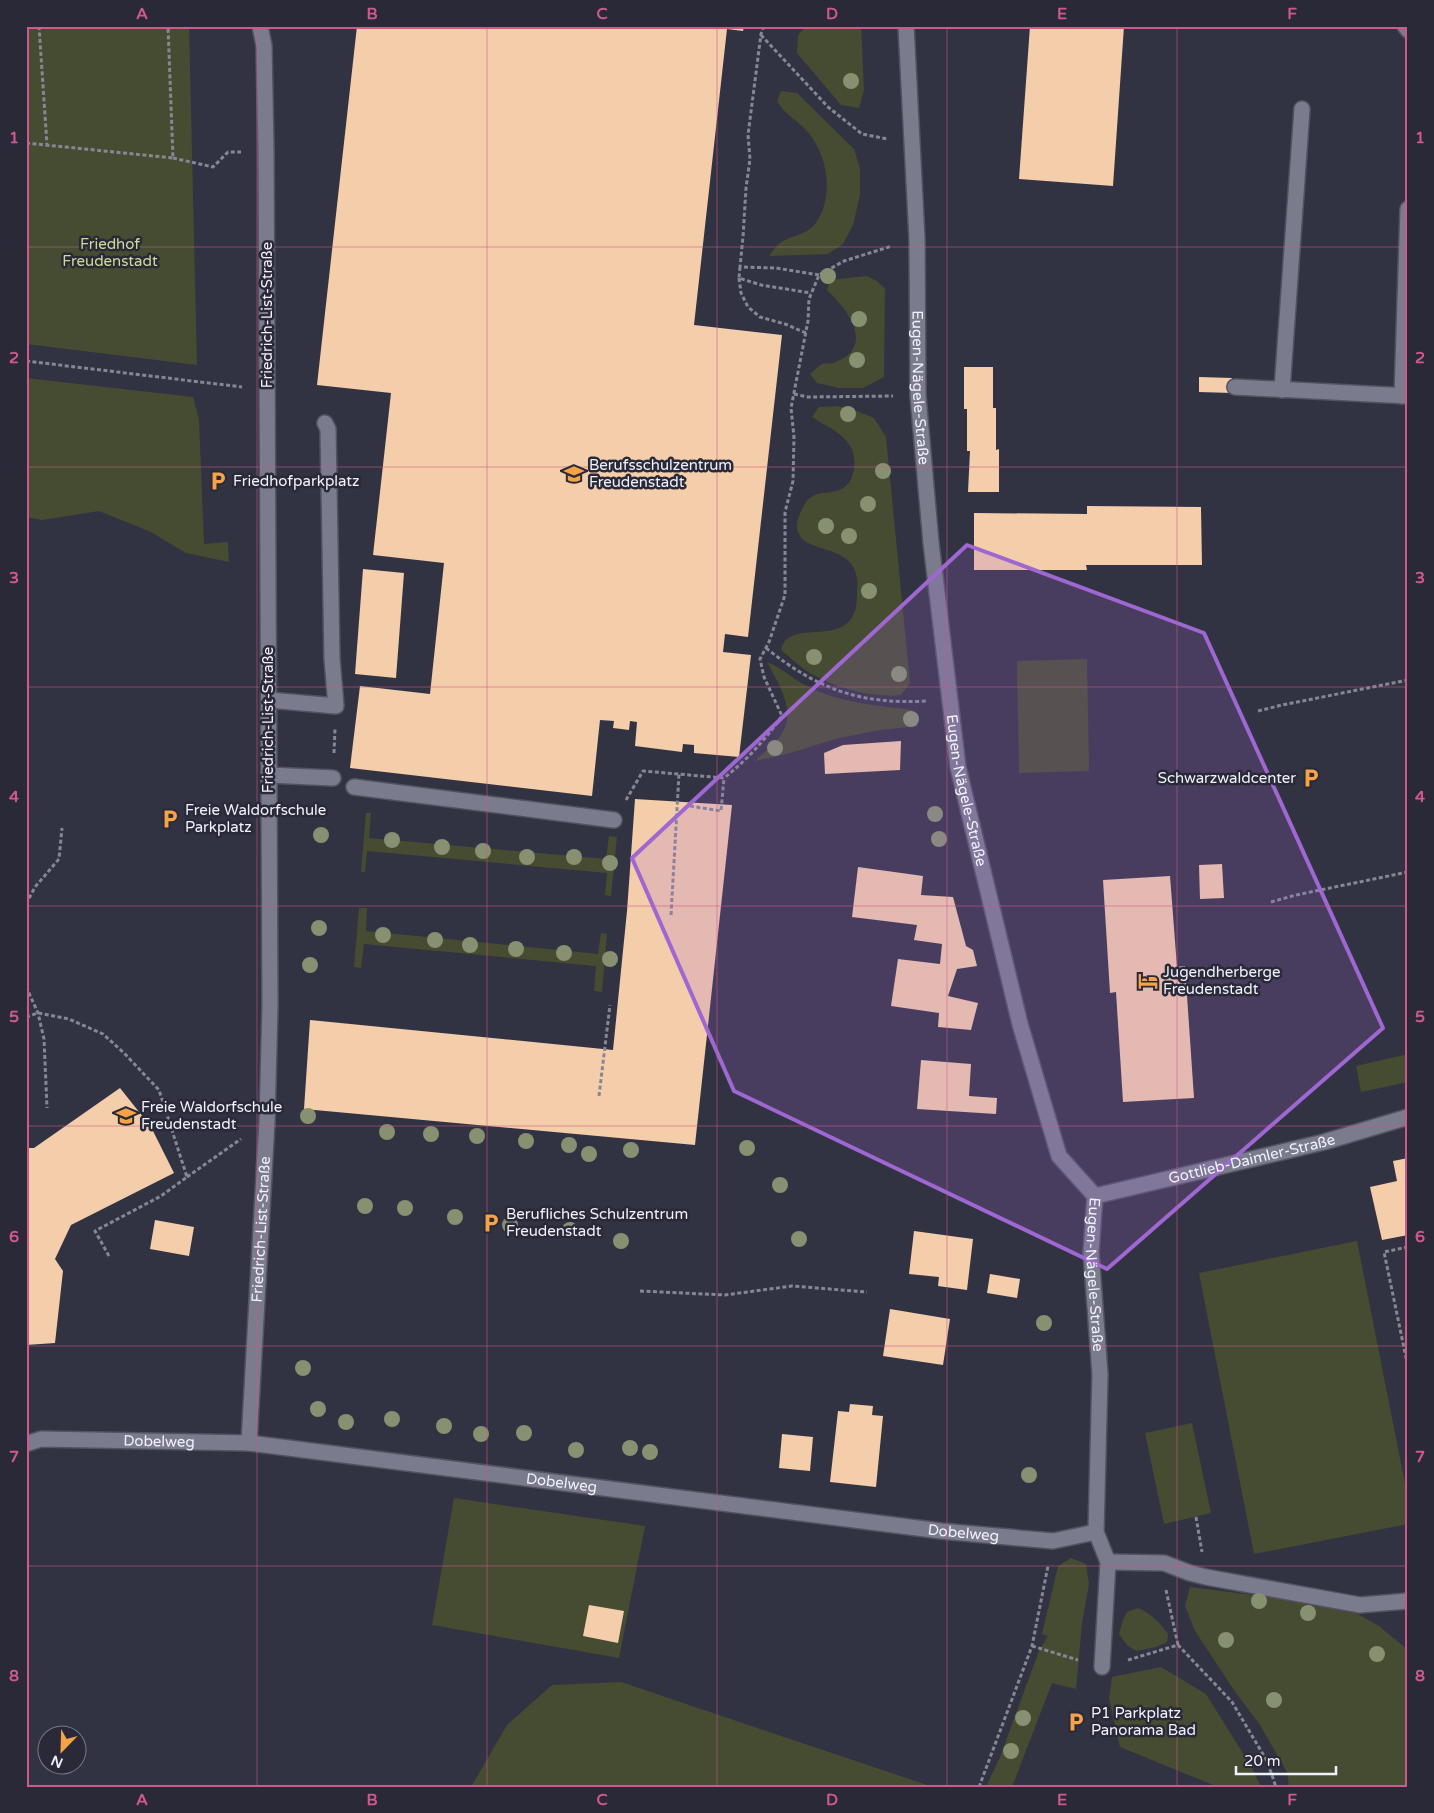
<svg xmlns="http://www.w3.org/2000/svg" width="1434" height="1813" font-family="'Varela Round',sans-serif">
<rect width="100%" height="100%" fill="#323342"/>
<path fill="#464c31" d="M 26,26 L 189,26 L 197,365 L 26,344 Z
M 806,26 L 861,26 L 864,90 L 859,108 L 841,105 L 797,53 L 798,35 Z
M 781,91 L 797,93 L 854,149 L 860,169 L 860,195 L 853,225 L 843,244 L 828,254 L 769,256 C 772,252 775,247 779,244 C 788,236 807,235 815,224 C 835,197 828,155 807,131 C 797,120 784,114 777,101 Z
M 867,276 L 877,281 L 885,289 L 884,377 L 863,388 L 839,388 L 817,383 L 810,374 C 814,371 818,366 822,364 C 825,363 830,364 833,363 C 838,361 847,357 850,353 C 868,334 841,303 827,290 L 830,280 Z
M 26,378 L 193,397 L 199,419 L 204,544 L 228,542 L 229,562 L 186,553 L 151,532 L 99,511 L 42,520 L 26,517 Z
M 837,406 L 854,410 L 874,418 L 886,437 L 910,683 L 901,695 C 870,698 836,688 808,672 C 799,666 790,657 781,650 C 789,617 842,648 855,611 C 857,605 857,598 857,592 C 864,535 794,561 797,523 C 798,518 800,514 802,509 C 814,484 830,499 846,486 C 851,482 853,474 854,469 C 858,439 834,431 812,417 L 819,407 Z
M 1087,659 L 1089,771 L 1019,773 L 1017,661 Z
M 767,662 C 782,668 793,679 807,686 C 839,703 876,705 912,710 L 918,726 L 880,730 L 839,738 L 783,755 L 755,761 C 762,754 772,747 778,739 C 799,713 780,687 767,662 Z
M 366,813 L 371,813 L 369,838 L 606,859 L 609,836 L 617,837 L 611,896 L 605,895 L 607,873 L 367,851 L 365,872 L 361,872 Z
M 359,908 L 367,908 L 366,931 L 598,954 L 601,933 L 607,934 L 602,992 L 594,991 L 596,966 L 364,944 L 361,968 L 354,967 Z
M 1408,1054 L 1408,1082 L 1361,1092 L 1356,1066 Z
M 1357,1241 L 1408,1499 L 1408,1524 L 1254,1554 L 1199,1273 Z
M 1192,1423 L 1211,1513 L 1164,1524 L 1145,1433 Z
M 454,1498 L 645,1526 L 619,1658 L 432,1625 Z
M 1071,1558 L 1086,1564 L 1089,1584 L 1082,1623 L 1076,1689 L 1052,1683 L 1012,1787 L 986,1787 L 1000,1757 L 1039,1651 L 1048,1636 L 1042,1634 L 1058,1566 Z
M 1190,1587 L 1299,1601 L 1349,1609 L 1379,1626 L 1408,1650 L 1408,1787 L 1289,1787 L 1287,1772 L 1260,1725 L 1236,1693 L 1195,1631 L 1185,1606 Z
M 1138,1608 C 1152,1614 1159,1622 1168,1634 L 1167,1642 L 1156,1647 L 1136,1651 L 1127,1645 L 1119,1634 L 1123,1620 L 1127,1612 Z
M 1161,1667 L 1206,1694 L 1252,1768 L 1261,1787 L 1218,1787 L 1120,1747 L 1109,1698 L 1112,1677 Z
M 621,1682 L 933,1787 L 471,1787 L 507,1725 L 552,1685 Z"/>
<path fill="#f4cdaa" d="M 357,26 L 744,26 L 743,31 L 727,29 L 694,325 L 782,335 L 748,637 L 725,634 L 723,652 L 751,655 L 739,757 L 694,753 L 694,745 L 683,744 L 682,752 L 635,746 L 637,722 L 630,721 L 629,730 L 613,728 L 614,721 L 600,720 L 592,796 L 350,768 L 360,686 L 430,694 L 444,563 L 373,555 L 391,393 L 317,385 Z
M 1030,26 L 1124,26 L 1113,186 L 1019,179 Z
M 964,367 L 993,367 L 993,408 L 996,408 L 996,450 L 999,449 L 999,492 L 968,492 L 970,451 L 967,451 L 967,409 L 964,409 Z
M 1199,377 L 1232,378 L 1232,393 L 1199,392 Z
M 1087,506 L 1201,507 L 1202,565 L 1086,565 L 1087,570 L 974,570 L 974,513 L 1087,514 Z
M 363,569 L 404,573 L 396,678 L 355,674 Z
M 901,741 L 900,770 L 825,774 L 824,753 L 843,745 Z
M 635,799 L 732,805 L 695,1145 L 304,1109 L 310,1020 L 613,1050 L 627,911 Z
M 1222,864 L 1224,898 L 1200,899 L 1199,865 Z
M 858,867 L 923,876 L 921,895 L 953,897 L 966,946 L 973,950 L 977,966 L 957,969 L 948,996 L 978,1003 L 971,1030 L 938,1027 L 939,1013 L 891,1006 L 898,959 L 940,964 L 942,944 L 914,940 L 917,925 L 852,917 Z
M 1170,876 L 1177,967 L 1185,966 L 1194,1098 L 1123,1102 L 1116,992 L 1110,993 L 1103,880 Z
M 921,1060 L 971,1064 L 969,1096 L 997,1098 L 996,1114 L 917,1109 Z
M 120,1088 L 151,1127 L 174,1173 L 71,1225 L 55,1259 L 63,1271 L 55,1343 L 26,1345 L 26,1148 L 34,1148 Z
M 1408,1158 L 1408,1235 L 1382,1240 L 1370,1187 L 1397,1181 L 1393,1161 Z
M 155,1220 L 194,1227 L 189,1256 L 150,1249 Z
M 914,1231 L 973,1239 L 967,1290 L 938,1286 L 939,1277 L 909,1274 Z
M 990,1274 L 1020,1279 L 1017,1298 L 987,1293 Z
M 890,1309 L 950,1319 L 943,1365 L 883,1356 Z
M 850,1404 L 873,1406 L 872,1415 L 883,1416 L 876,1487 L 830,1482 L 838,1411 L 849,1412 Z
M 782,1434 L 813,1437 L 810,1471 L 779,1468 Z
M 589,1605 L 624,1611 L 618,1643 L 583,1636 Z"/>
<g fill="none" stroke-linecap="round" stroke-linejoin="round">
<defs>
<g id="minor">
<path id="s1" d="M 906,26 L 917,239 L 918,396 L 931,543 L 958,767 L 1020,1024 L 1059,1156 L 1095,1196 L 1091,1252 L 1100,1374 L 1096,1532 L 1108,1562 L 1102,1667"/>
<path d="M 1405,26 L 1408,30"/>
<path d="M 1235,387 L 1408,396"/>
<path d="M 1282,390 L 1302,109"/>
<path d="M 1402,396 L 1408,209"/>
<path d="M 269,700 L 336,706 L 332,659 L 328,429 L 325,423"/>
<path d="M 269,775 L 333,778"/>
<path d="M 354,787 L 614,820"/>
<path id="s2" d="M 1095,1196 L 1324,1142 L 1408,1117"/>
<path id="s3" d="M 249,1443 L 267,1121 L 270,1006 L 266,151 L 264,46 L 260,26"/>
<path id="s4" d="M 26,1444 L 41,1439 L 249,1443 L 941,1531 L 1053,1541 L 1096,1532"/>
<path d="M 1108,1562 L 1164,1563 L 1190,1573 L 1206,1577 L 1360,1605 L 1408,1601"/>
</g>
</defs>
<use href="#minor" stroke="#525260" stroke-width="18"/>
<path stroke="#868794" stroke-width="3" stroke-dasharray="4 2.5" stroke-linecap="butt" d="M 39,26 L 47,145
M 764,26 L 761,34 L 748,135 L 750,159 L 746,188 L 743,237 L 740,267 L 776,268 L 819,275
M 761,35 L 828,107 L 862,134 L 888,139
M 26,143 L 173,158 L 168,26
M 173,158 L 213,167 L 228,152 L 241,152
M 740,267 L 739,278 L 761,285 L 811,293
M 739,278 L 741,293 L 748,307 L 760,317 L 785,324 L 806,333
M 26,361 L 242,387
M 794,394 L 808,397 L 893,396
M 766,648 C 817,689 861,705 927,701
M 1258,711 L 1282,705 L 1408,680
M 334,753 L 335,729
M 626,800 L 643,771 L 724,778 C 747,760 765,740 782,716 L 764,677 L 760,659 L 769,642 L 785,595 L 785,512 L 793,481 L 794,437 L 791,408 L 808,321 L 809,299 L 819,275 L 844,261 L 892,246
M 690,806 L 721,811 L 724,778
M 1271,902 L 1296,895 L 1408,872
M 26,904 L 35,887 L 59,859 L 62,828
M 671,915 L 679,774
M 26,980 L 28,991 L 38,1013 L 44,1039 L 47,1108
M 26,1017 L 38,1013 L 69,1019 L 103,1034 L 124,1053 L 159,1090 L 187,1177 L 161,1196 L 95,1231 L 109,1256
M 599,1096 L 610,1005
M 187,1177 L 241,1139
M 1408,1247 L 1384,1252 L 1408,1367
M 640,1291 L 725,1295 L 792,1286 L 867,1292
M 1196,1517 L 1202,1552
M 1166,1590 L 1178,1645
M 1032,1646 L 1078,1660
M 1128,1660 L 1178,1645 L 1232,1702 L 1267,1761 L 1276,1787
M 979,1787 L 1032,1646 L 1048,1566"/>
<use href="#minor" stroke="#7a7b8d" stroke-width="15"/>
</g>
<g fill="#879070">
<circle cx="851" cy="81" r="8"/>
<circle cx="828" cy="276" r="8"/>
<circle cx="859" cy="319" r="8"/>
<circle cx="857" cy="360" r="8"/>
<circle cx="848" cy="414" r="8"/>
<circle cx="883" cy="471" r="8"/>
<circle cx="868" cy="504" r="8"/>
<circle cx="826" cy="526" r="8"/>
<circle cx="849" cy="536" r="8"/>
<circle cx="869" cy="591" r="8"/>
<circle cx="814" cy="657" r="8"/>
<circle cx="899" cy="674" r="8"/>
<circle cx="911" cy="719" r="8"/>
<circle cx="775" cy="748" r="8"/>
<circle cx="935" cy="814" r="8"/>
<circle cx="321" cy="835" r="8"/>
<circle cx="939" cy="839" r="8"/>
<circle cx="392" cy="840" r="8"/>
<circle cx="442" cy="847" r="8"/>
<circle cx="483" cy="851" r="8"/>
<circle cx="527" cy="857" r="8"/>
<circle cx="574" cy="857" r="8"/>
<circle cx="610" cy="863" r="8"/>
<circle cx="319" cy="928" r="8"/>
<circle cx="383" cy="935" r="8"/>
<circle cx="435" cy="940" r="8"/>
<circle cx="470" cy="945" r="8"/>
<circle cx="516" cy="949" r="8"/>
<circle cx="564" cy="953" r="8"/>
<circle cx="610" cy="959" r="8"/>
<circle cx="310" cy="965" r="8"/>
<circle cx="308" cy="1116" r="8"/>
<circle cx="387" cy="1132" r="8"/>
<circle cx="431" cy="1134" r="8"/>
<circle cx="477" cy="1136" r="8"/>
<circle cx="526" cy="1141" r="8"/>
<circle cx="569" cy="1145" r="8"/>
<circle cx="747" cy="1148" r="8"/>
<circle cx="631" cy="1150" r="8"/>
<circle cx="589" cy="1154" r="8"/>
<circle cx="780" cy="1185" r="8"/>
<circle cx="365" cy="1206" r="8"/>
<circle cx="405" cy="1208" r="8"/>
<circle cx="455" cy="1217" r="8"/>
<circle cx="510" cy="1225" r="8"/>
<circle cx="570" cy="1230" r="8"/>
<circle cx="799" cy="1239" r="8"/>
<circle cx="621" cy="1241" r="8"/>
<circle cx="1044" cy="1323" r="8"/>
<circle cx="303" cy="1368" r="8"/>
<circle cx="318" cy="1409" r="8"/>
<circle cx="392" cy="1419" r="8"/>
<circle cx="346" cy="1422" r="8"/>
<circle cx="444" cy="1426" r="8"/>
<circle cx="524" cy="1433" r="8"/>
<circle cx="481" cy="1434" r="8"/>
<circle cx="630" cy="1448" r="8"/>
<circle cx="576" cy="1450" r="8"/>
<circle cx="650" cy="1452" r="8"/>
<circle cx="1029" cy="1475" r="8"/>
<circle cx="1259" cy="1601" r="8"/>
<circle cx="1308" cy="1613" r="8"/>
<circle cx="1226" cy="1640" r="8"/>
<circle cx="1377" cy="1654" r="8"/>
<circle cx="1274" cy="1700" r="8"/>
<circle cx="1023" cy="1718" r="8"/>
<circle cx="1011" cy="1751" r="8"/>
</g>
<path fill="#9e67d1" fill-opacity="0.2" stroke="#9e67d1" stroke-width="4" stroke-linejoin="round" d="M 967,545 L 1204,633 L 1383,1028 L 1107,1269 L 734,1091 L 632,858 Z"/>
<path fill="none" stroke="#d0598b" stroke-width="1" stroke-opacity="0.55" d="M 257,26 L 257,1787M 487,26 L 487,1787M 717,26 L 717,1787M 947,26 L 947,1787M 1177,26 L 1177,1787M 26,247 L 1408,247M 26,467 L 1408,467M 26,687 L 1408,687M 26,906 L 1408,906M 26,1126 L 1408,1126M 26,1346 L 1408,1346M 26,1566 L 1408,1566"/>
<defs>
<symbol id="school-bare" viewBox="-9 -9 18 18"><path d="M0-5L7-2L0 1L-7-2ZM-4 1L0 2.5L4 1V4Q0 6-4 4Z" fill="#f6a247" stroke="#292938" stroke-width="2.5" paint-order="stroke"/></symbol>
<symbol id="parking-bare" viewBox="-9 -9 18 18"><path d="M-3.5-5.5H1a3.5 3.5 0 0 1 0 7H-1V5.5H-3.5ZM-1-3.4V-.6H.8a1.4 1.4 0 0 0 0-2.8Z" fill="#f6a247" stroke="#292938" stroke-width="2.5" paint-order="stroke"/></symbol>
<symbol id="hotel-bare" viewBox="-9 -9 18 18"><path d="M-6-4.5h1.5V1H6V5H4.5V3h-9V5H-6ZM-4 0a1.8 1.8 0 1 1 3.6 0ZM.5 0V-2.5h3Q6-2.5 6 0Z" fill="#f6a247" stroke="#292938" stroke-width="2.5" paint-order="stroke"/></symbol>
</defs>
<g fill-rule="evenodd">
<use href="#school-bare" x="560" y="460" width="28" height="28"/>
<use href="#parking-bare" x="204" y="467" width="28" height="28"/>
<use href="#parking-bare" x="1297" y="764" width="28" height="28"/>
<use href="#parking-bare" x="156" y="805" width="28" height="28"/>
<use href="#hotel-bare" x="1134" y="967" width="28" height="28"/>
<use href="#school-bare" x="112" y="1102" width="28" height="28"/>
<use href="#parking-bare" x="477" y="1209" width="28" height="28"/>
<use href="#parking-bare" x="1062" y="1708" width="28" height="28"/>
</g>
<g text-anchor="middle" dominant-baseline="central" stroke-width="5" stroke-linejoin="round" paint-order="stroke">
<g font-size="15" fill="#cddc95" stroke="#292938">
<text x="110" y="244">Friedhof<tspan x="110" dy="17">Freudenstadt</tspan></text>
</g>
<g font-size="15" fill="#f0f1fb" stroke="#292938">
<text transform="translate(267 315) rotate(-90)">Friedrich-List-Straße</text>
<text stroke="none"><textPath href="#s1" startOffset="362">Eugen-Nägele-Straße</textPath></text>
<text transform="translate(268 720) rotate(-90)">Friedrich-List-Straße</text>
<text stroke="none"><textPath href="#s1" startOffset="768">Eugen-Nägele-Straße</textPath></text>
<text stroke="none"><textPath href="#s2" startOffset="161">Gottlieb-Daimler-Straße</textPath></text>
<text stroke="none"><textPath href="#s3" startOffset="214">Friedrich-List-Straße</textPath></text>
<text stroke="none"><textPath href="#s1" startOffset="1278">Eugen-Nägele-Straße</textPath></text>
<text stroke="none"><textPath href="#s4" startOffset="134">Dobelweg</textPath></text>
<text stroke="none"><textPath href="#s4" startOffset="539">Dobelweg</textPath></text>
<text stroke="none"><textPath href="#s4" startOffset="944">Dobelweg</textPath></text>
</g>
<g font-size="15" fill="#f0f1fb" stroke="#292938" text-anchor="start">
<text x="589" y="465">Berufsschulzentrum<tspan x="589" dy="17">Freudenstadt</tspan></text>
<text x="233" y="481">Friedhofparkplatz</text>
<text x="1296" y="778" text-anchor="end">Schwarzwaldcenter</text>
<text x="185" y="810">Freie Waldorfschule<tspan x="185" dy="17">Parkplatz</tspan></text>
<text x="1163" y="972">Jugendherberge<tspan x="1163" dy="17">Freudenstadt</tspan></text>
<text x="141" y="1107">Freie Waldorfschule<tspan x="141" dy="17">Freudenstadt</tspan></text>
<text x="506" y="1214">Berufliches Schulzentrum<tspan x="506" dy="17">Freudenstadt</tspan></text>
<text x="1091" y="1713">P1 Parkplatz<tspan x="1091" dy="17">Panorama Bad</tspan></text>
</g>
</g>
<rect width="1434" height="1813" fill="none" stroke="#292938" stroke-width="55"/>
<g transform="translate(62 1750) rotate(203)"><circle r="24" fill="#292938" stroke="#797986"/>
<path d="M0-4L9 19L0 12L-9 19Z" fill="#f6a247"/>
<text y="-8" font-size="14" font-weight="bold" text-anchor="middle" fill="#f0f1fb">N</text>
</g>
<path d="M1236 1766v8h100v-8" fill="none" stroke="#f0f1fb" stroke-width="2.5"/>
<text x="1244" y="1766" font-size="15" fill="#f0f1fb" stroke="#292938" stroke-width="4" paint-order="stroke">20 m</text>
<rect x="28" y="28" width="1378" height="1758" fill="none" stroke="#d0598b" stroke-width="2"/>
<g font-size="16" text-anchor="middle" font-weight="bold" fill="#d0598b">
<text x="142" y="19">A</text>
<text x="372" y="19">B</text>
<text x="602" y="19">C</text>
<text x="832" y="19">D</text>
<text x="1062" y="19">E</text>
<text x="1292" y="19">F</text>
<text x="14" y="143">1</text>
<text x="1420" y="143">1</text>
<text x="14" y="363">2</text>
<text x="1420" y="363">2</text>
<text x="14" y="583">3</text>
<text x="1420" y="583">3</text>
<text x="14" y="802">4</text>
<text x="1420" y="802">4</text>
<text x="14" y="1022">5</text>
<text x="1420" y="1022">5</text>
<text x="14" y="1242">6</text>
<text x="1420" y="1242">6</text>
<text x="14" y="1462">7</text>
<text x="1420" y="1462">7</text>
<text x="14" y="1681">8</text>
<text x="1420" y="1681">8</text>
<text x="142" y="1805">A</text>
<text x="372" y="1805">B</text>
<text x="602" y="1805">C</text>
<text x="832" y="1805">D</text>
<text x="1062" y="1805">E</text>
<text x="1292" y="1805">F</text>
</g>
</svg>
